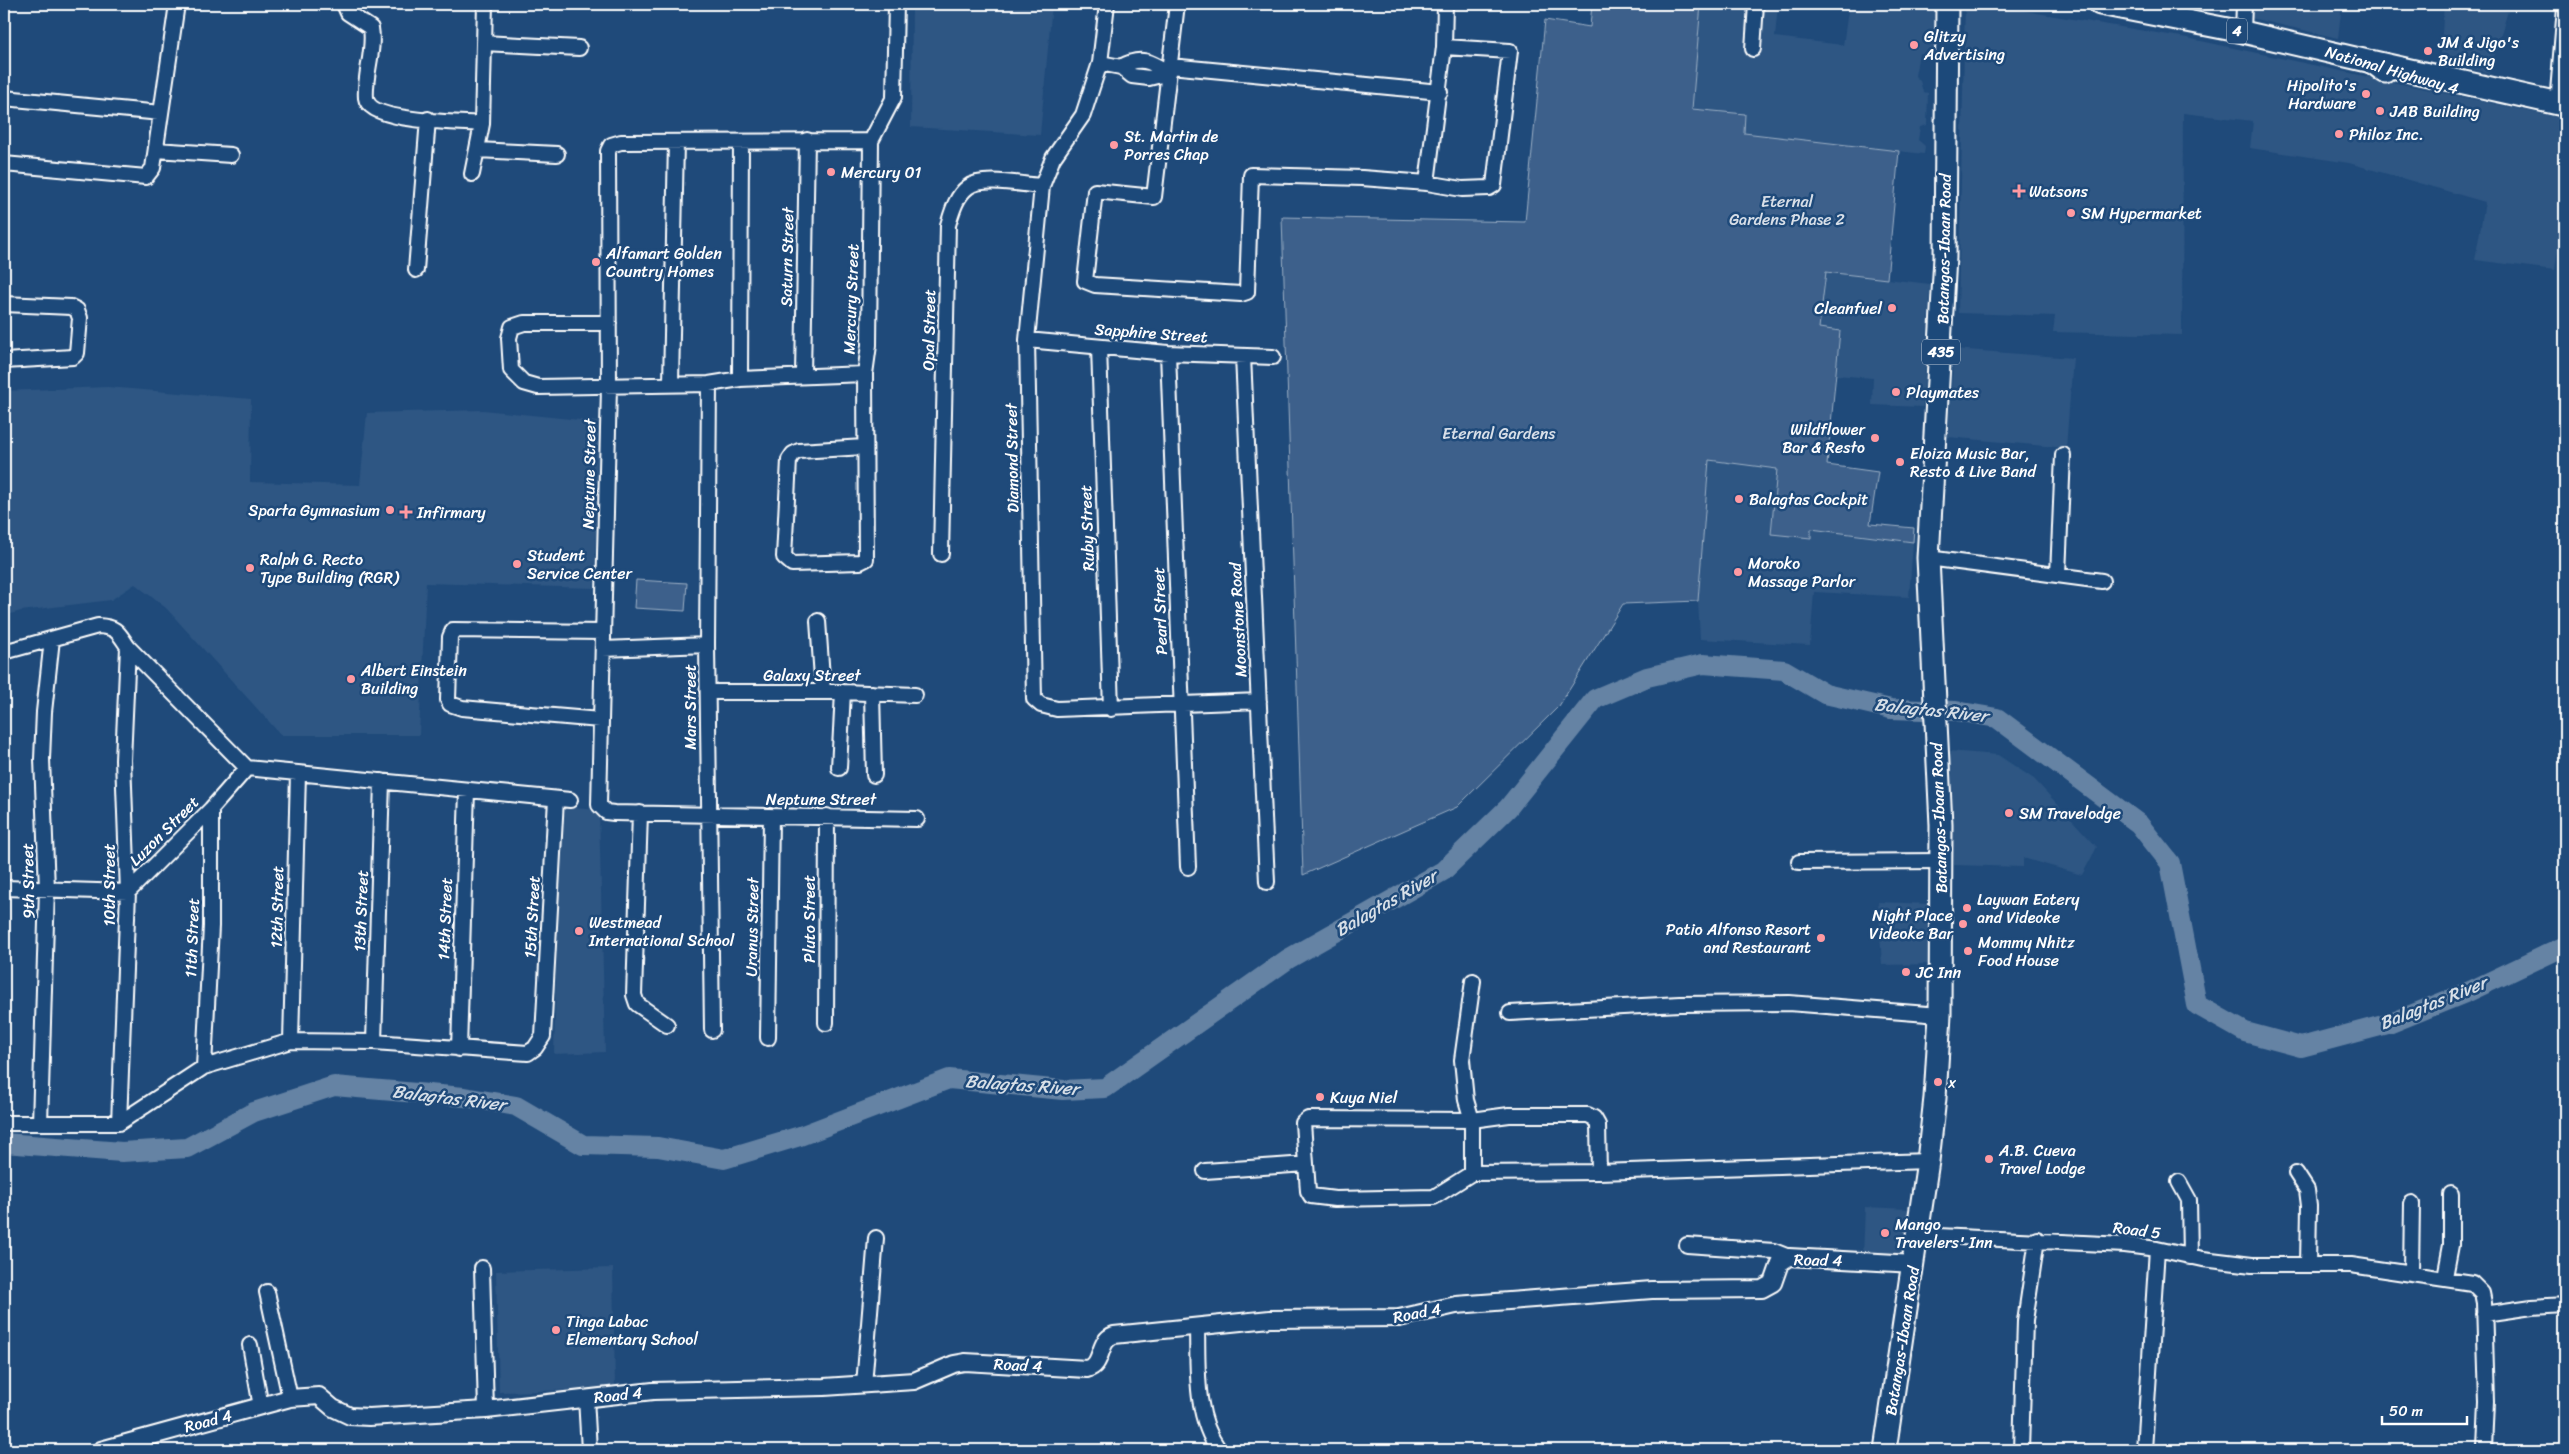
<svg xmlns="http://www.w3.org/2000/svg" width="2569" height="1454" font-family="Sriracha,sans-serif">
<rect width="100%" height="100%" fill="#1f4a7a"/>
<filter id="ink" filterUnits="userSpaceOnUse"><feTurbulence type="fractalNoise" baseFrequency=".02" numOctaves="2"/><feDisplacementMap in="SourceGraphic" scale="10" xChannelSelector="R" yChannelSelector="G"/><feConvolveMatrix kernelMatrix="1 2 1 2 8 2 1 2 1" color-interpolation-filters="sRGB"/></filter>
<g filter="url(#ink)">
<path fill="#2e5683" d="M 912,4 L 1052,4 L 1040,135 L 911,127 Z
M 1701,4 L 1778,4 L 1775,37 L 1843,45 L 1849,4 L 1934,4 L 1934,55 L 1919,53 L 1915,76 L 1920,81 L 1923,92 L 1928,93 L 1927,125 L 1920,127 L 1918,140 L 1925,146 L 1924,154 L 1744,133 L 1745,114 L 1692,109 Z
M 1965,4 L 1983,4 L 2187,38 L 2565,119 L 2565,195 L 2555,270 L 2475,260 L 2485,202 L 2349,163 L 2250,148 L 2253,121 L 2183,113 L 2182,335 L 2053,332 L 2055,316 L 1958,313 Z
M 2250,4 L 2342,4 L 2338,38 L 2251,18 Z
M 2444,4 L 2469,4 L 2508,11 L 2489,73 L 2440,62 Z
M 1826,272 L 1930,284 L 1923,407 L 1872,405 L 1873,378 L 1836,375 L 1840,331 L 1819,329 Z
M 1954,349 L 2073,358 L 2066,448 L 1948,437 Z
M 107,387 L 251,399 L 250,482 L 360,485 L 367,413 L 483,410 L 600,422 L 594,588 L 426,583 L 419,735 L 281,735 L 166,608 L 135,584 L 111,600 L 21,611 L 4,616 L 4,391 Z
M 1709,460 L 1777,469 L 1771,534 L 1811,538 L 1811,529 L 1913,542 L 1909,597 L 1814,592 L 1810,645 L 1700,639 L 1698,601 Z
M 1948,751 L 1998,755 L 2034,779 L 2097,847 L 2082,875 L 2023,858 L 2023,867 L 1954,865 Z
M 560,807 L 599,810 L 605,1052 L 554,1054 Z
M 1878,902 L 1932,904 L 1932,964 L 1882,965 Z
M 1865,1207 L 1910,1209 L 1904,1258 L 1863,1257 Z
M 613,1268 L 615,1389 L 499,1392 L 496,1271 Z"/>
<path fill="#3c618b" stroke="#9eb0c5" d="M 1592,4 L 1701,4 L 1692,109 L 1745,114 L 1744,133 L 1899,151 L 1887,279 L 1826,272 L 1819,328 L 1840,331 L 1827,465 L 1878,472 L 1870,524 L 1914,528 L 1913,542 L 1811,529 L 1811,538 L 1771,534 L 1777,469 L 1709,460 L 1698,601 L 1623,604 L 1559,706 L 1457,807 L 1303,875 L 1282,217 L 1525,222 L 1545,20 L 1590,27 Z
M 636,580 L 687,583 L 685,611 L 634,608 Z"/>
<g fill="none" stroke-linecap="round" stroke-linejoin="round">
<path stroke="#6583a4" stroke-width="20" d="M 4,1143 L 122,1152 L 187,1148 L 254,1112 L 334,1086 L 464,1097 L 516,1106 L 583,1145 L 658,1147 L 724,1159 L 800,1136 L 949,1079 L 1063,1090 L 1105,1088 L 1288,959 L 1443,871 L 1508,808 L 1595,699 L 1647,677 L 1703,664 L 1784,670 L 1825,694 L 1891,709 L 1956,711 L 1997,718 L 2139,824 L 2170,863 L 2197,1005 L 2245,1032 L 2301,1047 L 2391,1023 L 2470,991 L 2565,946"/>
<defs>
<path id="minor" d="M 344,4 L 348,13 L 371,28 C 375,51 364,75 366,98 C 369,123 462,122 482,124
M 1107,4 L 1100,63 L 1083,115 L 1053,158 L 1042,186 L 1027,340 L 1034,699 L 1041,705 L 1057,709 L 1259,701
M 1177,4 L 1154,197 L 1095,191 L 1085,281 L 1095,285 L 1241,294 L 1247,292 L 1251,175 L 1362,178 L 1427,183 L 1462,189 L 1489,188 L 1494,185 L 1510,51 L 1444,47
M 2243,32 L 2244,4
M 484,43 L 579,48
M 1753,49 L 1756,4
M 1100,63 L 1121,67 L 1132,76 L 1149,78 L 1169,73 C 1151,62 1141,55 1121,67
M 1170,66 L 1440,92
M 2558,92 L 2565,7
M 4,98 L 161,113
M 871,141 L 621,142 L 611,145 L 608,151 L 609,387 L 599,805 L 606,812 L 614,813 L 917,819
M 156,150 L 231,155
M 478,150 L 557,154
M 4,164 L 146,177 L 153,168 L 177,4
M 472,174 L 482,124 L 485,4
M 1427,183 L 1444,47 L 1445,4
M 416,270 L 428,119
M 4,304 L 71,307 L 77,310 L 80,318 L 77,353 L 73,357 L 4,361
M 609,323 L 524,323 L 512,327 L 509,338 L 511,370 L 524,383 L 538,387 L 709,384 L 740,379 L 865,374 L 869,345 L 871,141 L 894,97 L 896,4
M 1027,340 L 1168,353 L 1273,357
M 1099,347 L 1111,709
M 1168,353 L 1188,867
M 1243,356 L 1267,882
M 803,375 L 807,140
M 740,379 L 741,142
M 671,383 L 676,142
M 709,384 L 707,645 L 712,1030
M 864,447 L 799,451 L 793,454 L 789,460 L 784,557 L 792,564 L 860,562 L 866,559 L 865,374
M 941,554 L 948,225 C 952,212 956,196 968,187 C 982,176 1024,185 1042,186
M 1928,558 L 2102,581
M 2058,575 L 2063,455
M 818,621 L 823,692
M 603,649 L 707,645
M 4,652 L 98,626 C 117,627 118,632 128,647 L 247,768 L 570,800
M 708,692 L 843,692 L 915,695
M 872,693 L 874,775
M 600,720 L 462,708 L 450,704 L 448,700 L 450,637 L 453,630 L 603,632
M 839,768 L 843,692
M 640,813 L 634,995 L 637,1004 L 667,1025
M 1799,862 L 1942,861
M 4,888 L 128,892 L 211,809 L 247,768
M 1510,1013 L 1680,1004 L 1789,1003 L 1940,1015
M 826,1023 L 827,816
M 768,1038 L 771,817
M 291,1041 L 298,773
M 374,1042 L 382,781
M 459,1049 L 467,790
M 204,1067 L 211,926 L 211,809
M 4,1123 L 119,1123 L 204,1067 L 291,1041 L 374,1042 L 528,1053 L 535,1048 L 543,1036 L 556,799
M 40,1123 L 47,889 L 42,759 L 44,712 L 52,639
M 119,1123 L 128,892 L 123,760 L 128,647
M 1205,1171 L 1306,1164
M 1599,1172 L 1598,1125 L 1594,1118 L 1588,1115 L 1509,1115 L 1472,1120 L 1308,1119 L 1303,1123 L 1308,1191 L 1311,1196 L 1335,1199 L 1434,1197 L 1472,1173 L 1599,1172 L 1928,1161
M 1472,1173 L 1472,1120 L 1466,1100 L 1462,1060 L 1473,981
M 2296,1173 L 2307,1190 L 2309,1206 L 2308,1265
M 2179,1182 L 2189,1200 L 2190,1257
M 1918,1235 L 2125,1245 L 2157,1249 L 2203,1259 L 2252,1265 L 2351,1265 L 2472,1283 L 2482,1293 L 2484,1303 L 2487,1402 L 2485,1450
M 1687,1245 L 1774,1251 L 1789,1257
M 482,1268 L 486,1410
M 2411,1273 L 2412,1203
M 2445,1277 L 2451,1245 L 2451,1194
M 267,1292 L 290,1398
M 2484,1314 L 2532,1307 L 2565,1305
M 1197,1326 C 1198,1366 1194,1416 1219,1450
M 250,1345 L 261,1407
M 864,1385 L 876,1238
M 586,1398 L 589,1450
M 2021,1450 L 2025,1321 L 2037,1239
M 2144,1450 L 2157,1249"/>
<path id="tertiary" d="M 101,1450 L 290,1398 L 319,1396 L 333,1408 L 350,1416 L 369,1417 L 486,1410 L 653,1391 L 824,1387 L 914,1381 L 954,1364 L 965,1362 L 1087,1369 C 1104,1365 1097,1341 1114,1335 L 1270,1319 L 1399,1318 L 1456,1305 L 1652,1290 L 1762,1289 L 1773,1283 L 1780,1263 L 1789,1257 L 1914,1264"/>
<path id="primary" d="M 2100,4 L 2243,32 L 2372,62 L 2385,72
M 1885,1450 L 1928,1161 L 1935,1098 L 1940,1015 L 1941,825 L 1928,558 L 1945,257 L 1947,4"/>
<path id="trunk" d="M 2372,62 L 2565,105"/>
</defs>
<use href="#minor" stroke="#fff" stroke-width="18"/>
<use href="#tertiary" stroke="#fff" stroke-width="20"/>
<use href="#primary" stroke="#fff" stroke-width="25"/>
<use href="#trunk" stroke="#fff" stroke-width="26"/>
<use href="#minor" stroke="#1f4a7a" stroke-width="14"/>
<use href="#tertiary" stroke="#1f4a7a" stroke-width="16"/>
<use href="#primary" stroke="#1f4a7a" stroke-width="21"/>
<use href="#trunk" stroke="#1f4a7a" stroke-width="22"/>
</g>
</g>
<g fill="#ff9aa2" stroke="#1f4a7a" stroke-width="2">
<circle cx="1914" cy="45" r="5"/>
<circle cx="2428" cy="51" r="5"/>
<circle cx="2366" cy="94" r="5"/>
<circle cx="2380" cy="111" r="5"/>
<circle cx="2339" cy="134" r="5"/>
<circle cx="1114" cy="145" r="5"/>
<circle cx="831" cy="172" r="5"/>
<path d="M2016.5 183.5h5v5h5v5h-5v5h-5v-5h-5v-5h5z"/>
<circle cx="2071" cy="213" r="5"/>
<circle cx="596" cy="262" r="5"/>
<circle cx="1892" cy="308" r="5"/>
<circle cx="1896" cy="392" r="5"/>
<circle cx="1875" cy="438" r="5"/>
<circle cx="1900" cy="462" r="5"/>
<circle cx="1739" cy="499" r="5"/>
<circle cx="390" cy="510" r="5"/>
<path d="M403.5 504.5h5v5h5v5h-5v5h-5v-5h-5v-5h5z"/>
<circle cx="517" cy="564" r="5"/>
<circle cx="250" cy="568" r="5"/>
<circle cx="1738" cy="572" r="5"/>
<circle cx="351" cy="679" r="5"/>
<circle cx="2009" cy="813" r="5"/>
<circle cx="1967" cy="908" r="5"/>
<circle cx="1963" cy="924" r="5"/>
<circle cx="579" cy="931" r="5"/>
<circle cx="1821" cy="938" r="5"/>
<circle cx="1968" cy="951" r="5"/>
<circle cx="1906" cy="972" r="5"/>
<circle cx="1938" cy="1082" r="5"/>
<circle cx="1320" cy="1097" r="5"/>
<circle cx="1989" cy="1159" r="5"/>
<circle cx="1885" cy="1233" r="5"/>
<circle cx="556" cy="1330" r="5"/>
</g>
<g text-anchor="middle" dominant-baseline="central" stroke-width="5" stroke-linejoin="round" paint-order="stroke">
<g fill="#1f4a7a" stroke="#bcc9d7" stroke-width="1">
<rect x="2227" y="18.5" width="20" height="25" rx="4"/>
<rect x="1922" y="339.5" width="38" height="25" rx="4"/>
</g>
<g font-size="15" font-weight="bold" fill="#fff">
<text x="2237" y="31">4</text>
<text x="1941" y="352">435</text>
</g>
<g font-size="16" fill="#fff" stroke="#1f4a7a" text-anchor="start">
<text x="1924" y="36">Glitzy<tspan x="1924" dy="18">Advertising</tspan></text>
<text x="2438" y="42">JM &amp; Jigo's<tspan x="2438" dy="18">Building</tspan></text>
<text x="2356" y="85" text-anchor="end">Hipolito's<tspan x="2356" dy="18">Hardware</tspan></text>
<text x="2390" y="111">JAB Building</text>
<text x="2349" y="134">Philoz Inc.</text>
<text x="1124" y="136">St. Martin de<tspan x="1124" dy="18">Porres Chap</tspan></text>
<text x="841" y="172">Mercury 01</text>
<text x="2029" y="191">Watsons</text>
<text x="2081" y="213">SM Hypermarket</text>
<text x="606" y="253">Alfamart Golden<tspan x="606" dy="18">Country Homes</tspan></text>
<text x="1882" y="308" text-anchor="end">Cleanfuel</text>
<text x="1906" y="392">Playmates</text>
<text x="1865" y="429" text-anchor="end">Wildflower<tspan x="1865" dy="18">Bar &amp; Resto</tspan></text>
<text x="1910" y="453">Eloiza Music Bar,<tspan x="1910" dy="18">Resto &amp; Live Band</tspan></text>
<text x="1749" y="499">Balagtas Cockpit</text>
<text x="380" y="510" text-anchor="end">Sparta Gymnasium</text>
<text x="417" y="512">Infirmary</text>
<text x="527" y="555">Student<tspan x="527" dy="18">Service Center</tspan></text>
<text x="260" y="559">Ralph G. Recto<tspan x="260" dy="18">Type Building (RGR)</tspan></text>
<text x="1748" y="563">Moroko<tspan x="1748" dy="18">Massage Parlor</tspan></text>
<text x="361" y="670">Albert Einstein<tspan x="361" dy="18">Building</tspan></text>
<text x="2019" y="813">SM Travelodge</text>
<text x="1977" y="899">Laywan Eatery<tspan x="1977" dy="18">and Videoke</tspan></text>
<text x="1953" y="915" text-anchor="end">Night Place<tspan x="1953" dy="18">Videoke Bar</tspan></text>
<text x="589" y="922">Westmead<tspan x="589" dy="18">International School</tspan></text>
<text x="1811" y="929" text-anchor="end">Patio Alfonso Resort<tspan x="1811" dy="18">and Restaurant</tspan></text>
<text x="1978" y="942">Mommy Nhitz<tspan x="1978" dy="18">Food House</tspan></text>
<text x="1916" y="972">JC Inn</text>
<text x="1948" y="1082">x</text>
<text x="1330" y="1097">Kuya Niel</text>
<text x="1999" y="1150">A.B. Cueva<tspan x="1999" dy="18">Travel Lodge</tspan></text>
<text x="1895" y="1224">Mango<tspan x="1895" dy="18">Travelers' Inn</tspan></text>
<text x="566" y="1321">Tinga Labac<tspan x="566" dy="18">Elementary School</tspan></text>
</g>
<g font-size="16" fill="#fff" stroke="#1f4a7a">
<text transform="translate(2392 70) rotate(16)">National Highway 4</text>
<text transform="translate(1944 249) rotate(-89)">Batangas-Ibaan Road</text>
<text transform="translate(787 257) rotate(-89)">Saturn Street</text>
<text transform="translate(851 299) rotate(-88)">Mercury Street</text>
<text transform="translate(929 330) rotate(-89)">Opal Street</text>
<text transform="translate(1151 333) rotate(4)">Sapphire Street</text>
<text transform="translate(1012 458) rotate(-91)">Diamond Street</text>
<text transform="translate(589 474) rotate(-89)">Neptune Street</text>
<text transform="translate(1087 528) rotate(-92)">Ruby Street</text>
<text transform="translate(1160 611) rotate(-92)">Pearl Street</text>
<text transform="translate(1238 620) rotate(-93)">Moonstone Road</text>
<text x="812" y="675">Galaxy Street</text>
<text transform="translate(690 707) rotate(-90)">Mars Street</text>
<text x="821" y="799">Neptune Street</text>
<text transform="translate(1939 818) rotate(-92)">Batangas-Ibaan Road</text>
<text transform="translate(164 831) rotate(-45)">Luzon Street</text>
<text transform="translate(28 881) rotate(-91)">9th Street</text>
<text transform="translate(109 885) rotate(-90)">10th Street</text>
<text transform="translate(277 907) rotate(-89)">12th Street</text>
<text transform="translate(361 911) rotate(-88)">13th Street</text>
<text transform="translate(532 917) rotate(-87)">15th Street</text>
<text transform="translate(445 919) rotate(-88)">14th Street</text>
<text transform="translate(809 919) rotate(-90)">Pluto Street</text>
<text transform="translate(752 927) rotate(-89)">Uranus Street</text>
<text transform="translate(192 938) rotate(-88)">11th Street</text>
<text transform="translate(2137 1230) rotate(7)">Road 5</text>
<text transform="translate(1818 1260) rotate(1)">Road 4</text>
<text transform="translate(1417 1313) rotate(-11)">Road 4</text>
<text transform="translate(1902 1341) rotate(-81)">Batangas-Ibaan Road</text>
<text transform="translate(1018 1365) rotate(3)">Road 4</text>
<text transform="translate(618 1395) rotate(-6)">Road 4</text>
<text transform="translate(208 1421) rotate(-15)">Road 4</text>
</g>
<g font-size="16" fill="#d8dfe8" stroke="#1f4a7a">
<text x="1787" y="201">Eternal<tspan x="1787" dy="18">Gardens Phase 2</tspan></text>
<text x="1499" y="433">Eternal Gardens</text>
</g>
<g font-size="18" font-style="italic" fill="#d8e0e8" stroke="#1f4a7a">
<text transform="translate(1931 710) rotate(6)">Balagtas River</text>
<text transform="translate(1386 903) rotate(-30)">Balagtas River</text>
<text transform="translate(2433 1003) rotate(-22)">Balagtas River</text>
<text transform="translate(1022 1085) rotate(4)">Balagtas River</text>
<text transform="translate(449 1098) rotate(7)">Balagtas River</text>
</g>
</g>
<rect width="2569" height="1454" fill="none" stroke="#1f4a7a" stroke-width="20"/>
<rect x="10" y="10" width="2549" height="1434" fill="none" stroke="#fff" stroke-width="2" filter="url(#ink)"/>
<path d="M2382 1416v8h85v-8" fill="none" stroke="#ffffff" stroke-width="2.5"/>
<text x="2389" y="1416" font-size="15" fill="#ffffff" stroke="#1f4a7a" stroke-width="4" paint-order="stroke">50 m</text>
</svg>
